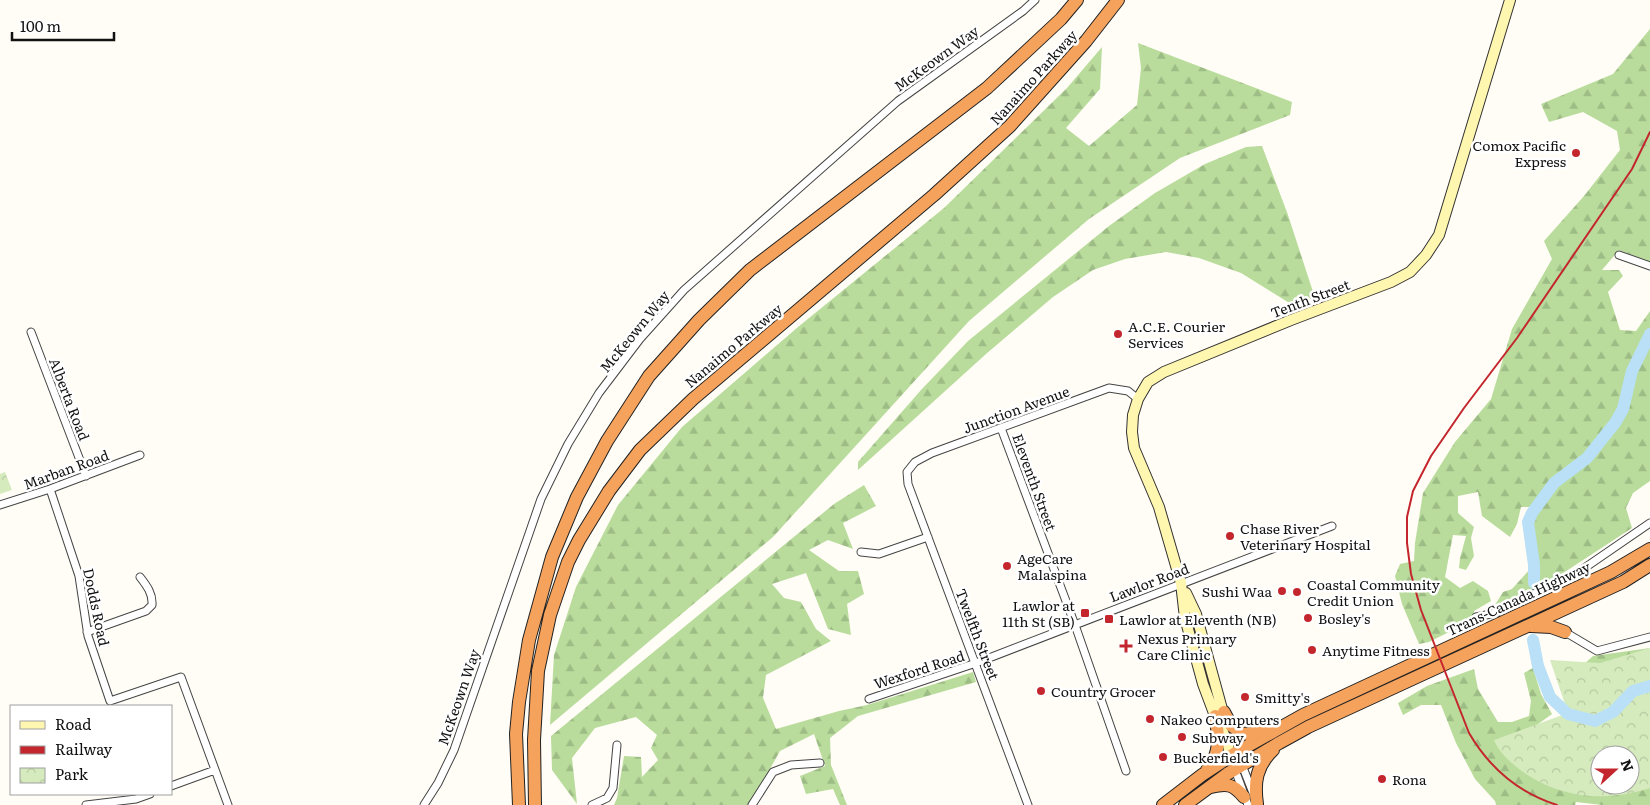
<svg xmlns="http://www.w3.org/2000/svg" width="1650" height="805" font-family="Literata,serif">
<defs>
<pattern id="forest-firs" width="22" height="20" patternUnits="userSpaceOnUse" patternTransform="scale(1.25)"><rect width="22" height="20" fill="#b9dc9c"/><path d="M5 1l3.5 6h-7zM16 11l3.5 6h-7z" fill="#9ebc85"/></pattern>
<pattern id="park-crowns" width="20" height="18" patternUnits="userSpaceOnUse" patternTransform="scale(1.25)"><rect width="20" height="18" fill="#d5ebbd"/><path d="M2 6a3 3 0 1 1 6 0M12 15a3 3 0 1 1 6 0" fill="none" stroke="#b6c8a1"/></pattern>
</defs>
<rect width="100%" height="100%" fill="#fffdf5"/>
<path fill="url(#forest-firs)" d="M 1650,29 L 1650,262 L 1619,250 L 1602,270 L 1619,270 L 1623,276 L 1608,292 L 1620,330 L 1636,331 L 1650,311 L 1650,481 L 1633,493 L 1626,508 L 1632,528 L 1554,579 L 1504,605 L 1495,605 L 1503,592 L 1512,589 L 1531,568 L 1529,527 L 1531,507 L 1521,507 L 1517,524 L 1510,537 L 1482,516 L 1478,492 L 1458,496 L 1458,513 L 1474,527 L 1471,538 L 1474,556 L 1466,570 L 1459,568 L 1460,558 L 1466,536 L 1453,535 L 1445,577 L 1460,588 L 1473,581 L 1488,591 L 1491,601 L 1474,611 L 1476,625 L 1449,632 L 1429,642 L 1419,644 L 1402,604 L 1395,576 L 1400,564 L 1414,561 L 1415,543 L 1423,493 L 1455,442 L 1491,399 L 1512,329 L 1552,259 L 1544,241 L 1584,196 L 1620,150 L 1617,131 L 1583,112 L 1549,122 L 1541,104 L 1613,74 Z
M 1138,43 L 1292,102 L 1290,115 L 1180,158 L 1089,219 L 969,321 L 773,537 L 550,725 L 554,655 L 576,587 L 618,505 L 682,427 L 798,327 L 944,208 L 1067,88 L 1102,47 L 1100,89 L 1066,128 L 1089,146 L 1137,105 L 1141,68 Z
M 1262,146 L 1288,215 L 1315,298 L 1291,304 L 1241,273 L 1199,258 L 1166,252 L 1125,259 L 1093,270 L 1053,297 L 986,354 L 858,470 L 858,462 L 921,390 L 968,341 L 1109,226 L 1155,193 L 1205,164 L 1246,147 Z
M 864,485 L 876,506 L 843,523 L 853,549 L 828,540 L 809,550 L 839,571 L 858,571 L 864,594 L 847,604 L 851,635 L 828,629 L 806,573 L 772,584 L 784,598 L 801,602 L 816,629 L 831,641 L 766,675 L 763,698 L 776,729 L 839,711 L 867,705 L 973,672 L 976,682 L 858,716 L 830,738 L 831,765 L 847,805 L 840,805 L 833,789 L 806,794 L 800,776 L 825,766 L 814,734 L 780,751 L 762,783 L 748,805 L 614,805 L 617,798 L 624,756 L 641,757 L 642,777 L 658,760 L 651,748 L 657,735 L 636,717 L 595,728 L 572,758 L 577,804 L 552,770 L 551,736 L 834,504 Z
M 1650,648 L 1650,805 L 1602,805 L 1576,802 L 1575,805 L 1496,805 L 1495,801 L 1475,779 L 1456,743 L 1441,705 L 1421,705 L 1403,715 L 1398,703 L 1427,686 L 1474,669 L 1478,689 L 1498,722 L 1512,722 L 1529,716 L 1531,701 L 1524,673 L 1533,668 L 1541,694 L 1552,714 L 1534,727 L 1600,785 L 1630,785 L 1630,755 L 1583,665 L 1593,656 Z"/>
<path fill="url(#park-crowns)" fill-rule="evenodd" d="M 5,472 L 12,490 L 0,494 L 0,474 Z
M 1650,648 L 1650,788 C 1605,803 1557,798 1519,769 C 1509,761 1499,752 1494,740 L 1568,713 L 1550,660 L 1600,663 ZM 1600,755 L 1630,755 L 1630,785 L 1600,785 Z"/>
<g fill="none" stroke-linecap="round" stroke-linejoin="round">
<path stroke="#b9e0f7" stroke-width="12" d="M 1534,583 L 1534,565 L 1528,522 L 1532,513 L 1554,483 L 1587,458 L 1615,423 L 1623,409 L 1632,371 L 1650,334
M 1533,640 L 1538,666 L 1550,697 L 1568,714 L 1595,721 L 1613,712 L 1633,691 L 1650,686"/>
<defs>
<path id="street" d="M 1619,255 L 1650,266
M 31,332 L 86,476
M 1001,428 L 1075,625 L 1126,771
M 50,489 L 79,576 L 88,636 L 110,701 L 181,677 L 228,805
M 0,505 L 50,489 L 140,455
M 861,552 L 879,554 L 928,537
M 1476,617 L 1496,613 L 1583,569 L 1650,523
M 87,632 L 146,611 L 152,605 C 153,594 147,586 140,577
M 1565,632 L 1597,651 L 1650,637
M 869,699 L 976,663 L 1332,526
M 1242,765 L 1253,793
M 1234,767 L 1248,805
M 171,786 L 215,770
M 86,805 L 136,799 L 150,794
M 424,805 L 438,783 L 454,750 L 541,499 L 568,444 L 599,393 L 640,339 L 684,290 L 898,101 L 1023,11 L 1035,0
M 592,805 L 607,798 L 613,788 L 617,745
M 752,805 L 773,772 L 791,765 L 820,763
M 1028,805 L 908,484 L 907,472 L 915,462 L 932,453 L 1109,388 L 1128,391 L 1138,399"/>
<path id="secondary" d="M 1186,593 L 1196,614 L 1225,720
M 1230,757 L 1228,745 L 1222,729 L 1215,716 L 1203,684 L 1185,618 L 1181,583 L 1159,507 L 1134,448 L 1132,432 L 1133,415 L 1138,399 L 1148,382 L 1164,372 L 1291,320 L 1391,282 L 1410,272 L 1426,255 L 1439,235 L 1510,0"/>
<path id="highway" d="M 1531,626 L 1551,627 L 1565,632
M 1224,712 L 1231,725 L 1242,734 L 1268,732
M 1207,770 C 1221,754 1219,735 1215,716
M 1211,787 C 1227,783 1233,784 1244,797
M 1257,804 C 1254,783 1256,766 1273,750
M 519,805 L 516,734 L 519,702 L 529,640 L 552,557 L 577,497 L 607,441 L 649,376 L 699,320 L 750,270 L 987,88 L 1061,19 L 1077,0
M 535,805 L 534,740 L 538,671 L 550,615 L 568,562 L 579,540 L 609,491 L 640,450 L 693,399 L 934,195 L 1010,126 L 1086,41 L 1118,0
M 1163,805 L 1202,775 L 1237,752 L 1303,715 L 1611,572 L 1650,549
M 1185,805 L 1227,774 L 1279,743 L 1308,727 L 1623,582 L 1650,565"/>
</defs>
<use href="#street" stroke="#444" stroke-width="9"/>
<use href="#secondary" stroke="#333" stroke-width="12"/>
<use href="#highway" stroke="#222" stroke-width="14"/>
<use href="#street" stroke="#fff" stroke-width="7"/>
<use href="#secondary" stroke="#fff6b0" stroke-width="10"/>
<use href="#highway" stroke="#f5a25d" stroke-width="12"/>
<path stroke="#c4262e" stroke-width="2" d="M 1557,805 C 1519,793 1489,767 1469,733 L 1421,610 L 1411,574 L 1407,543 L 1407,517 L 1413,491 L 1431,456 L 1464,408 L 1517,338 L 1632,169 L 1650,132"/>
</g>
<g fill="#c4262e" stroke="#fff" stroke-width="2">
<circle cx="1576" cy="153" r="5"/>
<circle cx="1118" cy="334" r="5"/>
<circle cx="1230" cy="536" r="5"/>
<circle cx="1007" cy="566" r="5"/>
<circle cx="1282" cy="591" r="5"/>
<circle cx="1297" cy="592" r="5"/>
<rect x="1080" y="608" width="10" height="10" rx="2.5"/>
<circle cx="1308" cy="618" r="5"/>
<rect x="1104" y="614" width="10" height="10" rx="2.5"/>
<path d="M1123.5 638.5h5v5h5v5h-5v5h-5v-5h-5v-5h5z"/>
<circle cx="1312" cy="650" r="5"/>
<circle cx="1041" cy="691" r="5"/>
<circle cx="1245" cy="697" r="5"/>
<circle cx="1150" cy="719" r="5"/>
<circle cx="1182" cy="737" r="5"/>
<circle cx="1163" cy="757" r="5"/>
<circle cx="1382" cy="779" r="5"/>
</g>
<g text-anchor="middle" dominant-baseline="central" stroke-width="5" stroke-linejoin="round" paint-order="stroke">
<g font-size="14" fill="#111" stroke="#fff">
<text transform="translate(936 58) rotate(-36)">McKeown Way</text>
<text transform="translate(1033 77) rotate(-48)">Nanaimo Parkway</text>
<text transform="translate(1310 298) rotate(-21)">Tenth Street</text>
<text transform="translate(634 331) rotate(-51)">McKeown Way</text>
<text transform="translate(733 345) rotate(-40)">Nanaimo Parkway</text>
<text transform="translate(70 399) rotate(69)">Alberta Road</text>
<text transform="translate(1016 409) rotate(-20)">Junction Avenue</text>
<text transform="translate(66 469) rotate(-20)">Marban Road</text>
<text transform="translate(1035 482) rotate(70)">Eleventh Street</text>
<text transform="translate(1149 582) rotate(-21)">Lawlor Road</text>
<text transform="translate(1518 598) rotate(-25)">Trans-Canada Highway</text>
<text transform="translate(97 607) rotate(78)">Dodds Road</text>
<text transform="translate(978 634) rotate(69)">Twelfth Street</text>
<text transform="translate(919 669) rotate(-18)">Wexford Road</text>
<text transform="translate(458 697) rotate(-71)">McKeown Way</text>
</g>
<g font-size="14" fill="#111" stroke="#fff" text-anchor="start">
<text x="1566" y="145" text-anchor="end">Comox Pacific<tspan x="1566" dy="16">Express</tspan></text>
<text x="1128" y="326">A.C.E. Courier<tspan x="1128" dy="16">Services</tspan></text>
<text x="1240" y="528">Chase River<tspan x="1240" dy="16">Veterinary Hospital</tspan></text>
<text x="1017" y="558">AgeCare<tspan x="1017" dy="16">Malaspina</tspan></text>
<text x="1307" y="584">Coastal Community<tspan x="1307" dy="16">Credit Union</tspan></text>
<text x="1272" y="591" text-anchor="end">Sushi Waa</text>
<text x="1075" y="605" text-anchor="end">Lawlor at<tspan x="1075" dy="16">11th St (SB)</tspan></text>
<text x="1318" y="618">Bosley's</text>
<text x="1119" y="619">Lawlor at Eleventh (NB)</text>
<text x="1137" y="638">Nexus Primary<tspan x="1137" dy="16">Care Clinic</tspan></text>
<text x="1322" y="650">Anytime Fitness</text>
<text x="1051" y="691">Country Grocer</text>
<text x="1255" y="697">Smitty's</text>
<text x="1160" y="719">Nakeo Computers</text>
<text x="1192" y="737">Subway</text>
<text x="1173" y="757">Buckerfield's</text>
<text x="1392" y="779">Rona</text>
</g>
</g>
<rect x="10" y="705" width="162" height="90" fill="#ffffff" stroke="#a0a0a0"/>
<rect x="20" y="721" width="25" height="8" fill="#fff6b0" stroke="#a0a0a0"/>
<text x="55" y="730" font-size="15" fill="#111111">Road</text>
<rect x="20" y="746" width="25" height="8" fill="#c4262e" stroke="#a0a0a0"/>
<text x="55" y="755" font-size="15" fill="#111111">Railway</text>
<rect x="20" y="768" width="25" height="15" fill="url(#park-crowns)" stroke="#a0a0a0"/>
<text x="55" y="780" font-size="15" fill="#111111">Park</text>
<g transform="translate(1615 770) rotate(69)"><circle r="24" fill="#ffffff" stroke="#a0a0a0"/>
<path d="M0-4L9 19L0 12L-9 19Z" fill="#c4262e"/>
<text y="-8" font-size="14" font-weight="bold" text-anchor="middle" fill="#111111">N</text>
</g>
<path d="M12 32v8h102v-8" fill="none" stroke="#111111" stroke-width="2.5"/>
<text x="20" y="32" font-size="15" fill="#111111" stroke="#ffffff" stroke-width="4" paint-order="stroke">100 m</text>
</svg>
